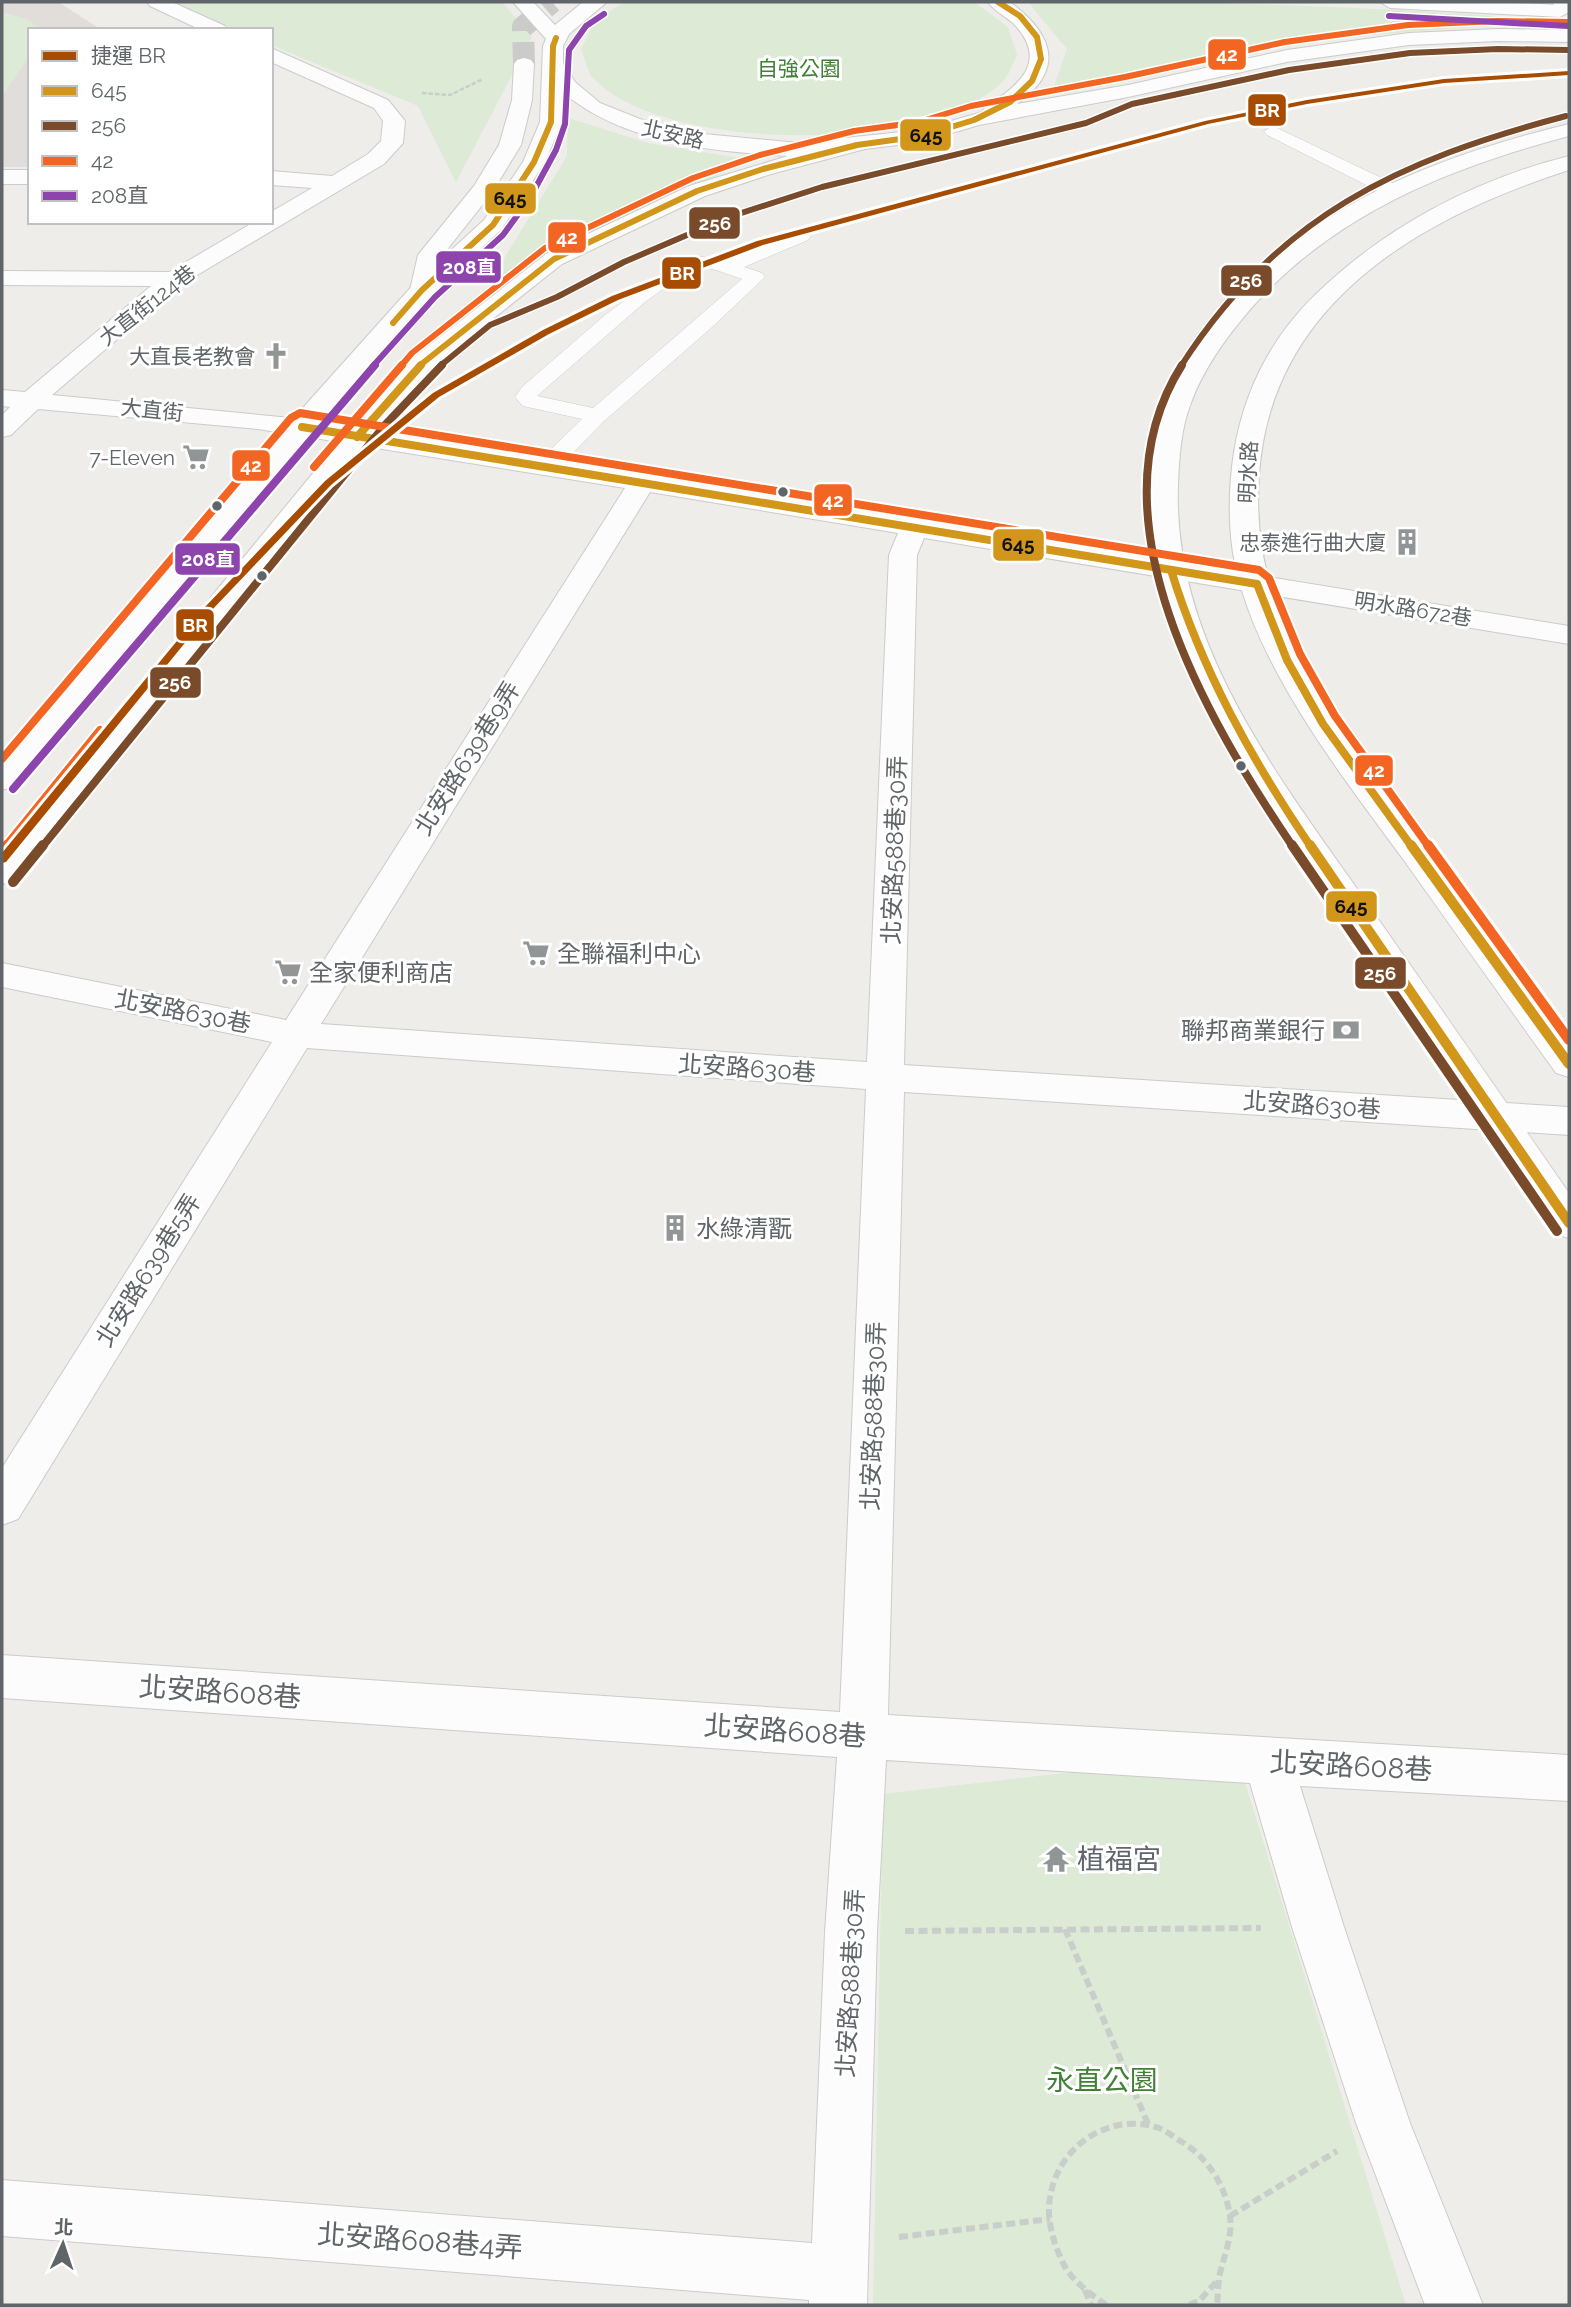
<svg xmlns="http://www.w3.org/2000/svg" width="1571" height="2307" font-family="Raleway,'Noto Sans TC',sans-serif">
<rect width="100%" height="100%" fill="#efedea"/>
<path fill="#e1ddda" d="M 2,2 L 58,2 L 102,30 L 30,30 L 30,167 L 2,167 Z"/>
<path fill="#dcead6" d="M 169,2 L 502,2 L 532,37 L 456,182 L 418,106 L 271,45 L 271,30 L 236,30 Z
M 624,2 L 974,2 L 1008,27 L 1017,54 C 1013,63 1009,76 1002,82 C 929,154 665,153 594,79 C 587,72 585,58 581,50 L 594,22 Z
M 1028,2 C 1208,1 1389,6 1569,22 L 1569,25 L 1513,24 L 1317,39 L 1052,92 L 1067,49 Z
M 2,12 L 27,19 L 41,30 L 30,30 L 30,56 L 2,96 Z
M 568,118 L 648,143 L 751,160 L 489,283 L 567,156 Z
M 1236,1753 L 1406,2305 L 873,2305 L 883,1794 Z"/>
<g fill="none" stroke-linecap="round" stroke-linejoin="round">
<path stroke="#cbcbca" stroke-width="22" stroke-dasharray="22 11" stroke-linecap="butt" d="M 524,64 L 523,27 L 552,2"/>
<defs>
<path id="lane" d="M 1273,126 L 1398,186 L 1400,190 L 1398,194 L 1384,194 L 1267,135 L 1264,131 Z
M 801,230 L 811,236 L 808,240 L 744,267 L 762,273 L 765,277 L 710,329 L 603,422 L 553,473 L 537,473 L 534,468 L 537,463 L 582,419 L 523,406 L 515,397 L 522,387 L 605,315 L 676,263 L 697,256 L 726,261 ZM 700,268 L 713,269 L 742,279 L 593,408 L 537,396 L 645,302 L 670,284 Z"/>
<path id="street" d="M 147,2 L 172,2 L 225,26 L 228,30 L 201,30 L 150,6 Z
M 1552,2 L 1569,2 L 1569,9 L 1555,6 Z
M 271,48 L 388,100 L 405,121 L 403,143 L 384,164 L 182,284 L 52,395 L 302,419 L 1569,626 L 1569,644 L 924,538 L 917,555 L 904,1065 L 1569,1107 L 1569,1135 L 904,1092 L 888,1715 L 1569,1755 L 1569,1801 L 1300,1786 L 1344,1927 L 1410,2123 L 1483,2305 L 1425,2305 L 1356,2123 L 1292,1927 L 1250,1783 L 886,1760 L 877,1932 L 867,2305 L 809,2305 L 809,2300 L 2,2236 L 2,2180 L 812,2243 L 825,1932 L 837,1757 L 2,1698 L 2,1655 L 840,1712 L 866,1089 L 307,1048 L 18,1519 L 2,1525 L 2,1468 L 272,1042 L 2,987 L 2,963 L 286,1020 L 625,488 L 258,429 L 38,409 L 11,435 L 2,437 L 2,415 L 10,407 L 2,406 L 2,390 L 25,392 L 151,286 L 2,285 L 2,271 L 169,272 L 254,222 L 271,222 L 271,212 L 312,188 L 271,185 L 271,171 L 332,176 L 368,154 L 381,141 L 383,121 L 374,108 L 271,62 ZM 650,492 L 898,533 L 889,555 L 867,1062 L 321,1024 Z
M 524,58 L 531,60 L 534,64 L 532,100 L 521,145 L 491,194 L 442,256 L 431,295 L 422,297 L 413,295 L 410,290 L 418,255 L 474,186 L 499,145 L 512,100 L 514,64 L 517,60 Z
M 2,170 L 30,170 L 30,184 L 2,184 Z"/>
<path id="secondary" d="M 513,2 L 533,2 L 555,25 L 583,2 L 607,2 L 569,34 L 563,46 L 563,63 L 575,82 L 600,103 L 640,119 L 683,132 L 798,143 L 920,130 L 982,112 L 985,107 C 1019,86 1050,61 1013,23 C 1005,16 994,11 988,2 L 1010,2 C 1053,34 1066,69 1017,104 L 1128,85 L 1287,50 L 1409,33 L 1498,29 L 1569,30 L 1569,42 L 1498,41 L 1409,45 L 1287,62 L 1128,97 L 979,125 L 922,142 L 865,149 L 771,174 L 705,196 L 562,264 L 431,368 L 383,422 L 14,881 L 2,884 L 2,851 L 365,410 L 413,358 L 546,254 L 689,186 L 788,156 C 710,151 625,144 562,92 L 562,122 L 545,162 L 501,230 L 431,295 L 327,413 L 13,787 L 2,790 L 2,760 L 309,401 L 413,285 L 484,220 L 523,162 L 540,122 L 543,46 L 546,39 Z
M 1380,2 L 1496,2 L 1560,5 L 1567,7 L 1569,12 L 1560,17 L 1390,8 Z
M 1569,124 L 1569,136 C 1452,167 1338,212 1255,304 C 1230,332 1204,367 1191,403 C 1181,428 1179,458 1178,485 C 1172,648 1286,786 1374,913 C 1439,1006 1504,1099 1569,1193 L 1569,1238 L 1555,1234 C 1487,1133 1418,1031 1350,930 C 1261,798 1142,653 1151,484 C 1152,458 1155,430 1164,405 C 1173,380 1191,358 1205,336 C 1288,212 1430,158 1569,124 Z
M 1569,156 L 1569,170 C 1420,218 1269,303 1259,477 C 1256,522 1261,563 1277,604 C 1312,692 1369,767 1425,843 C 1473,907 1521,973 1569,1037 L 1569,1077 L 1556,1073 C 1505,1002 1454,931 1403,859 C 1340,773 1251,661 1233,553 C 1228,520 1229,484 1234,452 C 1244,391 1271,338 1315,295 C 1385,227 1474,180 1569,156 Z"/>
</defs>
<use href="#lane" stroke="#cbcbca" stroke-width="1"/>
<use href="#street" stroke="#cbcbca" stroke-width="2"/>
<use href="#secondary" stroke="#cbcbca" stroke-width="2"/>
<path stroke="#c9ceca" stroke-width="2.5" stroke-dasharray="4.5 2" stroke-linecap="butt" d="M 422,93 L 450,95 L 483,79"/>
<path stroke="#c9ceca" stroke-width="6" stroke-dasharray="9 4.5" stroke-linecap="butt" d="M 1065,1929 L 1148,2124
M 905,1931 L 1261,1928
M 1230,2216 L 1337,2151
M 899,2237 L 1050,2219
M 1085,2290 L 1091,2305
M 1106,2305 C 1091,2294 1073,2282 1064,2265 C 1054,2245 1046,2220 1050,2198 C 1057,2147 1109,2111 1159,2128 C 1167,2131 1175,2138 1182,2142 C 1207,2157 1226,2186 1230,2216 C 1233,2238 1223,2257 1219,2278 C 1218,2287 1218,2296 1217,2305
M 1189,2305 L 1199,2301 L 1219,2279"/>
<use href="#lane" fill="#fdfcfc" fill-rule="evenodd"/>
<use href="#street" fill="#fdfcfc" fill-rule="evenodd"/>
<use href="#secondary" fill="#fdfcfc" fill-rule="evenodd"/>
<defs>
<path id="bus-1-far2" d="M 393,323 L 422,290 L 493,225 L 534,162 L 551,122 L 553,46 L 556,38
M 419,366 L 554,259 L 697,191 L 763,169 L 857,145 L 922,136 L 974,120 L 1010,102 L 1032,81 L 1041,59 L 1037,37 L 1020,16 L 998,2"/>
<path id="bus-1-far1" d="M 302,427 L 1257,584
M 357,437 L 421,365
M 1171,570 C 1202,671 1252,760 1311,847
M 1257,584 L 1287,660 L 1323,724 L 1412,847"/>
<path id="bus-1" d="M 1310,845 L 1569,1223
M 1411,845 L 1569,1064"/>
<path id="bus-2-far2" d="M 440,366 L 490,325 L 557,297 L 624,262 L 729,217 L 822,187 L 1086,123 L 1132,104 L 1289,70 L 1410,53 L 1498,49 L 1569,50
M 1181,366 C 1277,216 1399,160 1566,116"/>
<path id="bus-2-far1" d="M 1182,365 C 1086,516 1207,720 1293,847
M 42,847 L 385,425 L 442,365"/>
<path id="bus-2" d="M 1292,845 L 1557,1231
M 13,882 L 43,845"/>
<path id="bus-3-far2" d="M 401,366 L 412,353 L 545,248 L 693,178 L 760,155 L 854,131 L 919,122 L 971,106 L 1125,77 L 1285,42 L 1408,25 L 1497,21 L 1569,22"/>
<path id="bus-3-far1" d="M 314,467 L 402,365
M 2,759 L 291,418 L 300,413 L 1259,570 L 1269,578 L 1300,654 L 1335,716 L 1429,847
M 5,847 L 100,730"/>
<path id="bus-3" d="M 1428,845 L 1569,1040
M 2,851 L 7,845"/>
<path id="bus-4-far1" d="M 1389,16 L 1568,26
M 373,366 L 435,297 L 503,235 L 530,198 L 556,150 L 565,124 L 569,50 L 586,26 L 604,14"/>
<path id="bus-4" d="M 13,789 L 375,365"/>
</defs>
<use href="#bus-1-far2" stroke="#fff" stroke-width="9"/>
<use href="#bus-1-far1" stroke="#fff" stroke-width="12"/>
<use href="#bus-1" stroke="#fff" stroke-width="16"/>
<use href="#bus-2-far2" stroke="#fff" stroke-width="9"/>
<use href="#bus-2-far1" stroke="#fff" stroke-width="12"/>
<use href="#bus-2" stroke="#fff" stroke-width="16"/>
<use href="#bus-3-far2" stroke="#fff" stroke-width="9"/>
<use href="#bus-3-far1" stroke="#fff" stroke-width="12"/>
<use href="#bus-3" stroke="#fff" stroke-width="16"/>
<use href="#bus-4-far1" stroke="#fff" stroke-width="9"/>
<use href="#bus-4" stroke="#fff" stroke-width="12"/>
<use href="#bus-1-far2" stroke="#d1961a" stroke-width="6"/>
<use href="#bus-1-far1" stroke="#d1961a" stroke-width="8"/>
<use href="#bus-1" stroke="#d1961a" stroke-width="10"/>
<use href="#bus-2-far2" stroke="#7a4b2a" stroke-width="6"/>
<use href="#bus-2-far1" stroke="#7a4b2a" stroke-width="8"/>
<use href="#bus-2" stroke="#7a4b2a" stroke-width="10"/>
<use href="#bus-3-far2" stroke="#f26522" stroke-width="6"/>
<use href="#bus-3-far1" stroke="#f26522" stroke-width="8"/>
<use href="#bus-3" stroke="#f26522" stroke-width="10"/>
<use href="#bus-4-far1" stroke="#8e44ad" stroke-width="6"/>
<use href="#bus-4" stroke="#8e44ad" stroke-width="8"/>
<defs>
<path id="metro-1" d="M 1569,71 L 1569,75 L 1444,83 L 1307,104 L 1208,124 L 763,245 L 618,300 L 549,334 L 439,397 L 331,485 L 211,611 L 6,862 L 2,863 L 2,853 L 205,607 L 325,481 L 433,393 L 543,330 L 612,296 L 757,241 L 1205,121 L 1307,100 L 1444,79 Z"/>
</defs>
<use href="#metro-1" stroke="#fff" stroke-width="6"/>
<use href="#metro-1" fill="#a74c00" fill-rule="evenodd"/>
</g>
<defs>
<symbol id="church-bare" viewBox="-9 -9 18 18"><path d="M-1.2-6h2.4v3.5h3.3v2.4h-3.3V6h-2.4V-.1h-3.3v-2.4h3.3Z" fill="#919596" stroke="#fff" stroke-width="2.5" paint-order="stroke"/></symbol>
<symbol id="supermarket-bare" viewBox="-9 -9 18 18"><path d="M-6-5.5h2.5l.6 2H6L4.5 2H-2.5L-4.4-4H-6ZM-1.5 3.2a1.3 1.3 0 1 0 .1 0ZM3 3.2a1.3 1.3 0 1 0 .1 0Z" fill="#919596" stroke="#fff" stroke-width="2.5" paint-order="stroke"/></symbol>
<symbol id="building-bare" viewBox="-9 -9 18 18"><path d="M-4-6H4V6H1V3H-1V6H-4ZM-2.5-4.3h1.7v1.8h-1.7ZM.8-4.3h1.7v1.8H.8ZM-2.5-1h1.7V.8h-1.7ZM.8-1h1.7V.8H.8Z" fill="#919596" stroke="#fff" stroke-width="2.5" paint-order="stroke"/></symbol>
<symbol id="bank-bare" viewBox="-9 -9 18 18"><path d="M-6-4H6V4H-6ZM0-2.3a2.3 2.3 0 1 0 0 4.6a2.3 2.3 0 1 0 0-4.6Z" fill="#919596" stroke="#fff" stroke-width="2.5" paint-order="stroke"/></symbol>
<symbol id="temple-bare" viewBox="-9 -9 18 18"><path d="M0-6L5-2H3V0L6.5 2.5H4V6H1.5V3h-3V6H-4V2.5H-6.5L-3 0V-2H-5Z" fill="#919596" stroke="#fff" stroke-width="2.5" paint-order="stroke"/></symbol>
</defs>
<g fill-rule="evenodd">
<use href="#church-bare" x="257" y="337" width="38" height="38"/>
<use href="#supermarket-bare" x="177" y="438" width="38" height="38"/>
<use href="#building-bare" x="1388" y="523" width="38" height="38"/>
<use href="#supermarket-bare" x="517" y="934" width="38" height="38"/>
<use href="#supermarket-bare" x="269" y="953" width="38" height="38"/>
<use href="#bank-bare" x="1327" y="1011" width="38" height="38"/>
<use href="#building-bare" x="656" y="1209" width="38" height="38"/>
<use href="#temple-bare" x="1037" y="1840" width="38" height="38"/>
</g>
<g fill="#5f6568" stroke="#fff" stroke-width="2.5">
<circle cx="783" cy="492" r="6"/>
<circle cx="217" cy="506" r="6"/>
<circle cx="262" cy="576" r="6"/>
<circle cx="1241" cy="766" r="6"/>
</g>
<g text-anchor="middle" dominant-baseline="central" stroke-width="6" stroke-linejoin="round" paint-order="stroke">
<g font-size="21" fill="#418135" stroke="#fff">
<text x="799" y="68">自強公園</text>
</g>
<g font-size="21" fill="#5f6568" stroke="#fff">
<text transform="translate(673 134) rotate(13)">北安路</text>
<text transform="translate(147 305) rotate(-38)">大直街124巷</text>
<text transform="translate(152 410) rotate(6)">大直街</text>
<text transform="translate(1248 472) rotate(-87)">明水路</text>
<text transform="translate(1413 609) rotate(9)">明水路672巷</text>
</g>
<g font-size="21" fill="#5f6568" stroke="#fff" text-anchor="end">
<text x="255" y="356">大直長老教會</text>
<text x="175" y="457">7-Eleven</text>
<text x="1386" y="542">忠泰進行曲大廈</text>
</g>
<g font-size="24" fill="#5f6568" stroke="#fff">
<text transform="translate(467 758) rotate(-58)">北安路639巷9弄</text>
<text transform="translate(894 850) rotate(-88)">北安路588巷30弄</text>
<text transform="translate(183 1011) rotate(11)">北安路630巷</text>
<text transform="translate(747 1068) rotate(4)">北安路630巷</text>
<text transform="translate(1312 1105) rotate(4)">北安路630巷</text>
<text transform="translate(148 1270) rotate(-58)">北安路639巷5弄</text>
<text transform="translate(873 1416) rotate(-88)">北安路588巷30弄</text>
<text transform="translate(850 1983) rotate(-87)">北安路588巷30弄</text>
</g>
<g font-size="24" fill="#5f6568" stroke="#fff" text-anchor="start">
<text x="557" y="953">全聯福利中心</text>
<text x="309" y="972">全家便利商店</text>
<text x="1325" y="1030" text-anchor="end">聯邦商業銀行</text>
<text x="696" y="1228">水綠清翫</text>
</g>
<g font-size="28" fill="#5f6568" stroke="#fff">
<text transform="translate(220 1692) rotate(4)">北安路608巷</text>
<text transform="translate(785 1731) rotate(4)">北安路608巷</text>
<text transform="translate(1351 1766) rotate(3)">北安路608巷</text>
<text transform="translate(420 2241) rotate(4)">北安路608巷4弄</text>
</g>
<g font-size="28" fill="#5f6568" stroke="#fff" text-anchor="start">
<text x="1077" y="1859">植福宮</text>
</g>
<g font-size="28" fill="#418135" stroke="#fff">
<text x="1102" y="2080">永直公園</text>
</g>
</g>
<g stroke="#fff" stroke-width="2.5">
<rect x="1207" y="38" width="40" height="33" rx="7" fill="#f26522"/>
<rect x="1247" y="93" width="40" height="34" rx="7" fill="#a74c00"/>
<rect x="899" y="118" width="53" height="34" rx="7" fill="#d1961a"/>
<rect x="484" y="182" width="53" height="33" rx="7" fill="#d1961a"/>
<rect x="688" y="206" width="53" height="34" rx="7" fill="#7a4b2a"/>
<rect x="547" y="221" width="40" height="33" rx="7" fill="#f26522"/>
<rect x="435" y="250" width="67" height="34" rx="7" fill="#8e44ad"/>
<rect x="661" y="256" width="41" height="34" rx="7" fill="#a74c00"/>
<rect x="1220" y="264" width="53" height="33" rx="7" fill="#7a4b2a"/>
<rect x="231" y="449" width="40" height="33" rx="7" fill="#f26522"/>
<rect x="813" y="483" width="40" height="34" rx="7" fill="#f26522"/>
<rect x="992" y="528" width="53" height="34" rx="7" fill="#d1961a"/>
<rect x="174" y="542" width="67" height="34" rx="7" fill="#8e44ad"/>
<rect x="175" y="608" width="40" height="34" rx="7" fill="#a74c00"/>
<rect x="149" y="666" width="53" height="33" rx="7" fill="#7a4b2a"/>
<rect x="1354" y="754" width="40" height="33" rx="7" fill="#f26522"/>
<rect x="1325" y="890" width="53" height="33" rx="7" fill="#d1961a"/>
<rect x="1354" y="956" width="53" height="34" rx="7" fill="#7a4b2a"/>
</g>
<g font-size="19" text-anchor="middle" font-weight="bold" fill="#fff">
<text x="1227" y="61">42</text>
<text x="1267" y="117">BR</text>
<text x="715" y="230">256</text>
<text x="567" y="244">42</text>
<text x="469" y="274">208直</text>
<text x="682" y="280">BR</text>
<text x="1246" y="287">256</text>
<text x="251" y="472">42</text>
<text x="833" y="507">42</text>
<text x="208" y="566">208直</text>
<text x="195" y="632">BR</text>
<text x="175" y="689">256</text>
<text x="1374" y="777">42</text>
<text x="1380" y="980">256</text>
</g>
<g font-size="19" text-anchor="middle" font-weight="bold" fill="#111">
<text x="926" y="142">645</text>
<text x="510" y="205">645</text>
<text x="1018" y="551">645</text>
<text x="1351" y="913">645</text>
</g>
<rect width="1571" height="2307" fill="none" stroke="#5f6568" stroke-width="7"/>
<rect x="28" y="28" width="245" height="196" fill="#ffffff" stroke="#bfc1c3" stroke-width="2"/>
<rect x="42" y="51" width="35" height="10" fill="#a74c00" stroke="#bfc1c3" stroke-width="2"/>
<text x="91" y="63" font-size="21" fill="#5f6568">捷運 BR</text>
<rect x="42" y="86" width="35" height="10" fill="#d1961a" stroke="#bfc1c3" stroke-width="2"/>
<text x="91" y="98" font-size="21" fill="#5f6568">645</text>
<rect x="42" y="121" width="35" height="10" fill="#7a4b2a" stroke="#bfc1c3" stroke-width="2"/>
<text x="91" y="133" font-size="21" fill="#5f6568">256</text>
<rect x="42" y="156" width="35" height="10" fill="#f26522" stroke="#bfc1c3" stroke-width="2"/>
<text x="91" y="168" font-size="21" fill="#5f6568">42</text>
<rect x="42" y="191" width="35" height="10" fill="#8e44ad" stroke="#bfc1c3" stroke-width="2"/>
<text x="91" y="203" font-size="21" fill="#5f6568">208直</text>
<g transform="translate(63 2244) rotate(3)" stroke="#ffffff" stroke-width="5" paint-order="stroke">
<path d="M0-5L12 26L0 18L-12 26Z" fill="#5f6568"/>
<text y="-10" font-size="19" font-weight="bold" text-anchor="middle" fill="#5f6568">北</text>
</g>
</svg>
